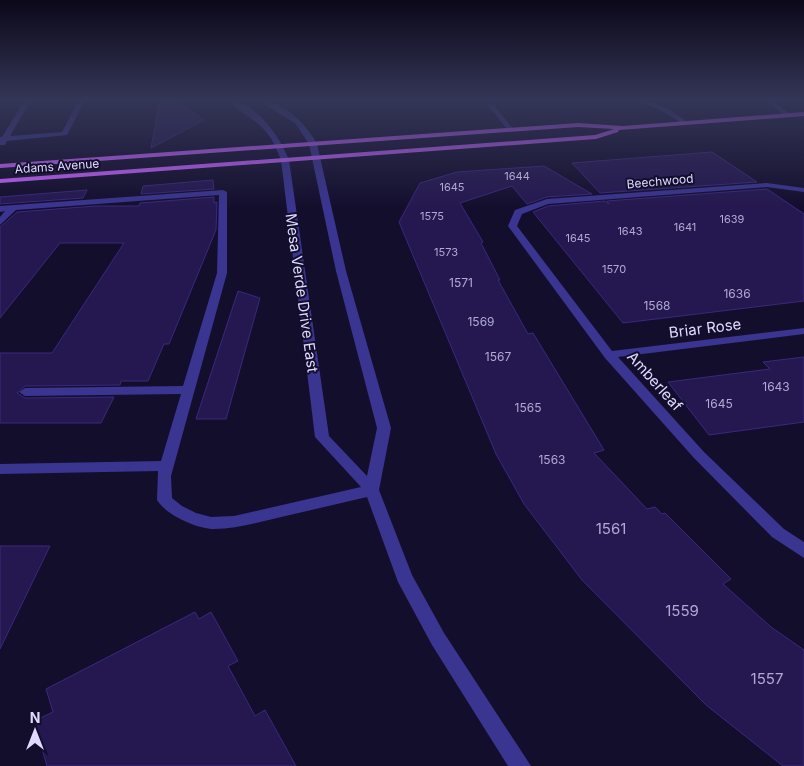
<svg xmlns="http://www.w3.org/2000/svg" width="804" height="766" font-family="Inter,sans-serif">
<rect width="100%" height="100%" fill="#140e2d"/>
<path fill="#251850" stroke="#3b287e" d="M 160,100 L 177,100 L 204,120 L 151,148 Z
M 712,152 L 757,182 L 600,193 L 572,163 Z
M 544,166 L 592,194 L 547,197 L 527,204 L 512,186 L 460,203 L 483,242 L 481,243 L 500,280 L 498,280 L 528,334 L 533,333 L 604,450 L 594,453 L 647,509 L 655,507 L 662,514 L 665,513 L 731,579 L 723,584 L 771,627 L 804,650 L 804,766 L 783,766 L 706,705 L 582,580 L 524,504 L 496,454 L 399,222 L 420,183 L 457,172 Z
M 213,180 L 214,189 L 141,194 L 143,186 Z
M 767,189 L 804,214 L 804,301 L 623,323 L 533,212 L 548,206 L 605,201 L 609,204 L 607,201 Z
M 87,190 L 83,198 L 0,204 L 0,197 Z
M 214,197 L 214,203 L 217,202 L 216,230 L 169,344 L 164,344 L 148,381 L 121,381 L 120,385 L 25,386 L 17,393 L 25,398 L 114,397 L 101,423 L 0,423 L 0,353 L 52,353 L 124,243 L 60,243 L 0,318 L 0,227 L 17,212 L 95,206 L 139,206 L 140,203 Z
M 238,291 L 260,298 L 226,419 L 196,419 Z
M 804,357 L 804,422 L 709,435 L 668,382 L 770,369 L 763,362 Z
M 0,546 L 50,546 L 0,649 Z
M 195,612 L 199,619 L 211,612 L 238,661 L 228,666 L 255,716 L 265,710 L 296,766 L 47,766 L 34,721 L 53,712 L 46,689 Z"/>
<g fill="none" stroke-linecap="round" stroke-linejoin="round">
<path fill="#3a3590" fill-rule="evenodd" d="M 25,100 L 31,100 L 10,136 L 62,132 L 79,100 L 85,100 L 67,135 L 7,141 L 5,145 L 0,145 L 0,137 L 2,137 Z
M 227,100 C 255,100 280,137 289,160 L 329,436 L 367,476 L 377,428 L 336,271 L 309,144 L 295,123 L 257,100 C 282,100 306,123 317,144 L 346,271 L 391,428 L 379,490 L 412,575 L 444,633 L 531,766 L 508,766 L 432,645 L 398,582 L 367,497 C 337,504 307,511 277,518 C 256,523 235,529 214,529 C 197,529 166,515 157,500 L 158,471 L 0,474 L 0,464 L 161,461 L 181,394 L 25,396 L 19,392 L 25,388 L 183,386 L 217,273 L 219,195 L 16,210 L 0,225 L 0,217 L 5,211 L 0,212 L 0,206 L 223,190 L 227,192 L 227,273 L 171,476 L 172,498 L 182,506 L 196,513 L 211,517 L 234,516 L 361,487 L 315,437 L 281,160 C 268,123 254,123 227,100 Z
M 483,100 L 490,100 L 513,129 L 513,131 L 509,131 Z
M 637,100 C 655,100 675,112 688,123 L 683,124 L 662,111 Z
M 765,100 L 772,100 L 792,116 L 787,117 Z
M 767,183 L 804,188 L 804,192 L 767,187 L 548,204 L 522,214 L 517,226 L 612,351 L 804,328 L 804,334 L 618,357 L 704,452 L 784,529 L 804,542 L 804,558 L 772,537 L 694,458 L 605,358 L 508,226 L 515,210 L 547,199 Z"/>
<path fill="#c761ff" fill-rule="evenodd" d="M 804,112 L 804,116 L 619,130 L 618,132 L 596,139 L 0,183 L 0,179 L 595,135 L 614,129 L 578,127 L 0,168 L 0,164 L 578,123 L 623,126 Z"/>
</g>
<linearGradient id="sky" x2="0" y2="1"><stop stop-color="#0b0819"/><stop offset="0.48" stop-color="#343657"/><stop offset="1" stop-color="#343657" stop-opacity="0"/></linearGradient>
<rect width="804" height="208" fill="url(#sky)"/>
<g text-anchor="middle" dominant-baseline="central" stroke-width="4" stroke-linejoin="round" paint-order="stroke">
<g font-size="11" fill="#b0aad3">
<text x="517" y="176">1644</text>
<text x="452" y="187">1645</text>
<text x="432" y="216">1575</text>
<text x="732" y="219">1639</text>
<text x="685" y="227">1641</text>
<text x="630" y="231">1643</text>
<text x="578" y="238">1645</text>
<text x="446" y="252">1573</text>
<text x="614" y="269">1570</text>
</g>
<g font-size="12" fill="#dfdaff" stroke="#140e2d">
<text transform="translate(57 166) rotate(-4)">Adams Avenue</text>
<text transform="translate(660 181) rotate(-5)">Beechwood</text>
</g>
<g font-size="12" fill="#b0aad3">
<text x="461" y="282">1571</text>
<text x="737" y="293">1636</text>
<text x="657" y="305">1568</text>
<text x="481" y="321">1569</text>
<text x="498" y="356">1567</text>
<text x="776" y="386">1643</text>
<text x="719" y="403">1645</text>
<text x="528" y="407">1565</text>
<text x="552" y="459">1563</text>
</g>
<g font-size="15" fill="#dfdaff" stroke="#140e2d">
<text transform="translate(302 293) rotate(82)">Mesa Verde Drive East</text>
<text transform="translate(705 328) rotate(-7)">Briar Rose</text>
<text transform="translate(655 381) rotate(48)">Amberleaf</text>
</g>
<g font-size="15" fill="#b0aad3">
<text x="611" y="528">1561</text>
<text x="682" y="610">1559</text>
<text x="767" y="678">1557</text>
</g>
</g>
<g transform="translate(35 731)" stroke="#140e2d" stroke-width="4" paint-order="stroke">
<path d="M0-4L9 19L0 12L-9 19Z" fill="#dfdaff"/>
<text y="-8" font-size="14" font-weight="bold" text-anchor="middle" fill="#dfdaff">N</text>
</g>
</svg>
